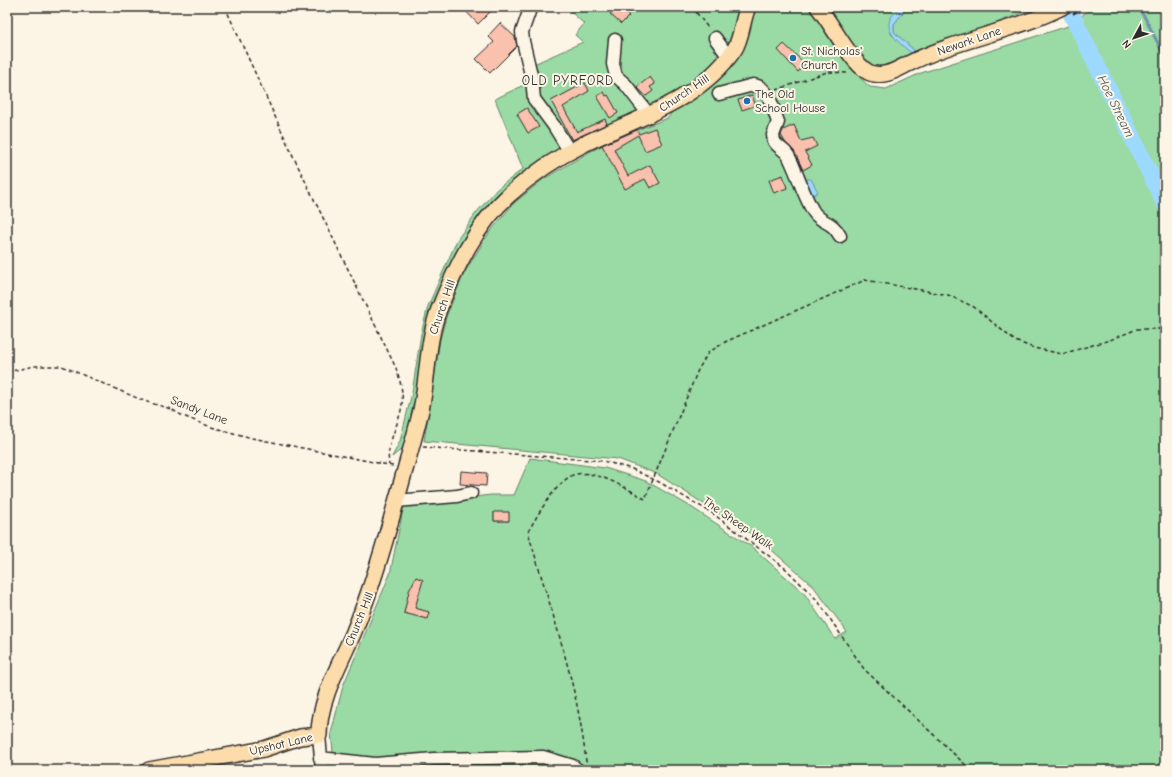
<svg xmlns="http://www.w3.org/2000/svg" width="1172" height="777" font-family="'Comic Neue',sans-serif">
<rect width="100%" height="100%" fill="#fcf5e5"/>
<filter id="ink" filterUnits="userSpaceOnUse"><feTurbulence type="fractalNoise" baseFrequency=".025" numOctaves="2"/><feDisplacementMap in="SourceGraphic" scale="8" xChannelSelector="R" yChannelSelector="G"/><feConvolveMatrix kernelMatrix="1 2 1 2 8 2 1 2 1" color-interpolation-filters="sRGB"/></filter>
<g filter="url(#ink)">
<path fill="#9adaa4" stroke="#628268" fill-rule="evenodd" d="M 566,7 L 742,7 L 730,45 L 719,52 L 711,68 L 685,88 L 528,175 L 454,269 L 409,443 L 392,457 L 400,441 L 412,393 L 421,334 L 428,306 L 457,240 L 476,213 L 497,189 L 523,169 L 495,99 L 536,79 L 534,64 L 583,42 L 575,35 L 584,24 Z
M 754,7 L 811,7 L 859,71 L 860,78 L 870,87 L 886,89 L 921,73 L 1068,26 L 1093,7 L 1165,7 L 1165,770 L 335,770 L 331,733 L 343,686 L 390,574 L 404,505 L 491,495 L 514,495 L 530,458 L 605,468 L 646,481 L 688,505 L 752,547 L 804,593 L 835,639 L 847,632 L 814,587 L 759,539 L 657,474 L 618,459 L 424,441 L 440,339 L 446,317 L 464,273 L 489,233 L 513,204 L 542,180 L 591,151 L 624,135 L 668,118 L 676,106 L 710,83 ZM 494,512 L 509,521 L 494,521 Z
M 822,7 L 900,7 L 891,18 L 891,34 L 915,56 L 886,67 L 868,65 Z
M 907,7 L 1037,7 L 918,54 L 894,32 L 894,24 Z"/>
<path fill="#9dd9fe" stroke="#6f93aa" d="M 900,7 L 907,7 L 894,24 L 894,32 L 918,54 L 915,56 C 905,47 884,34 890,19 C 892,15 897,11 900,7 Z
M 807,179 L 811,179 L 818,192 L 811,196 L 803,183 Z"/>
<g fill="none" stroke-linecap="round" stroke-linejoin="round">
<path stroke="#6f93aa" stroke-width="3" d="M 1137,7 L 1144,16 L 1165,57"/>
<path stroke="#9dd9fe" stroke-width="17" d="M 1068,7 L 1165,204"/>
</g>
<path fill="#fac2ae" stroke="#2b2b2b" d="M 462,7 L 495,7 L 478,24 Z
M 607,7 L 621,7 L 629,16 L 621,24 L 610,14 L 612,12 Z
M 500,23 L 515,37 L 517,46 L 490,73 L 476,59 L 494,42 L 488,36 Z
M 784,44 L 805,64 L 798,72 L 778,50 Z
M 650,77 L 655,84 L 650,87 L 653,91 L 646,96 L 637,87 Z
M 585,83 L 589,91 L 563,107 L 577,132 L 605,119 L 607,124 L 572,140 L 551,101 Z
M 604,92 L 606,96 L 608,95 L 618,113 L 610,118 L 597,96 Z
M 752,95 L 755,103 L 753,104 L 754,106 L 742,110 L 738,100 Z
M 527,108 L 539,127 L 528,133 L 517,114 Z
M 794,125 L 801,141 L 813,138 L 817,146 L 805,152 L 812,165 L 803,170 L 794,151 L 785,142 L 781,135 L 783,130 Z
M 655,128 L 662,144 L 645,151 L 638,135 L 614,149 L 628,176 L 650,165 L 660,183 L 650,188 L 645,179 L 625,189 L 602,145 L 637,130 L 639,134 Z
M 783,175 L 787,188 L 774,193 L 769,180 Z
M 461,471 L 487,473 L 486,486 L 460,484 Z
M 494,512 L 509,512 L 509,521 L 494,521 Z
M 416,577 L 423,580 L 415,608 L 429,612 L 427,619 L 404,613 L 409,591 Z"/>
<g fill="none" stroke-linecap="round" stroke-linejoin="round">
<defs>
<path id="minor" d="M 528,7 L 529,12 L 522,32 L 523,41 L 532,79 L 534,99 L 554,126 L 570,152
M 715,38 L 728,56
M 615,40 L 613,64 L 616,76 L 626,85 L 650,116
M 719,94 L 753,85 C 769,86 773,109 778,122 L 773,135 L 774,141 C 778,148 786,150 789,157 C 798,175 803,194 813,211 C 822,225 831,219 840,236
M 396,501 L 457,496 L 471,493
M 319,735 L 322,770
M 320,758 L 375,764 L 434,759 L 543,757 L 573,766 L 578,770"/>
<path id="major" d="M 818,7 C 832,24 851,62 868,72 C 882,79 896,70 908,64 C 957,39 1013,32 1062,7
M 149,770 L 264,749 L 300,737 L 319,735 C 319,700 339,666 353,634 C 373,586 386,538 400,488 C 407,462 415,436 421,410 C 428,377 427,341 439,309 C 456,267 476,225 509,195 C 531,175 558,157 584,144 C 637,118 699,101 734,50 C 742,38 742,20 748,7"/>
</defs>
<use href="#minor" stroke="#2b2b2b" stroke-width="15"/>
<use href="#major" stroke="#2b2b2b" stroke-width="18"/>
<path stroke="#2b2b2b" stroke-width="1.5" stroke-dasharray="4 3" stroke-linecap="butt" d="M 225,7 L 294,158 L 396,368 C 401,383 405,398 400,414 C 395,433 386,445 389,465
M 692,7 L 709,29
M 1073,14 L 1084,7
M 776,90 L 827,72 L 849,73
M 7,372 L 34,366 L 62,366 L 144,401 L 171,409 L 183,416 L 211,427 L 252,438 L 393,466
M 423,447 L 603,461 L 632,469 L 659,482 L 712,513 L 785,568 L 818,601 L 864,669 L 971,770
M 586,762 C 578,684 550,608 528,532 C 536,517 559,477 576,474 C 597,470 628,489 645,499 L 698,370 L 708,353 L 725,342 L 865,280 L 948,295 L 974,307 L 1015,341 L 1034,348 L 1062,354 L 1110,340 L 1137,329 L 1165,329"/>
<use href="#minor" stroke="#fcf5e5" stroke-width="12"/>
<use href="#major" stroke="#fddcac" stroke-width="15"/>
</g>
</g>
<g fill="#1f6fb2" stroke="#fcf5e5" stroke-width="1.5">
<circle cx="793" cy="58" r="4"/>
<circle cx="747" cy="101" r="4"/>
</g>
<g text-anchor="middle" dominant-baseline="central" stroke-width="4" stroke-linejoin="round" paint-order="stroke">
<g font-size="12" fill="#2b2b2b" stroke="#fcf5e5">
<text transform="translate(969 41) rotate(-19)">Newark Lane</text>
<text transform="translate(684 93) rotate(-34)">Church Hill</text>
<text transform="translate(442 307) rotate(-71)">Church Hill</text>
<text transform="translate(199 410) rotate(21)">Sandy Lane</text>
<text transform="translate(738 523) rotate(35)">The Sheep Walk</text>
<text transform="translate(359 619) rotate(-68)">Church Hill</text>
<text transform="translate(281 744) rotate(-13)">Upshot Lane</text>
</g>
<g font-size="12" fill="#2b2b2b" stroke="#fcf5e5" text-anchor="start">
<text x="801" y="51">St. Nicholas'<tspan x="801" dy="14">Church</tspan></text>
<text x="755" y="94">The Old<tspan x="755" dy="14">School House</tspan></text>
</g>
<g font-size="13" letter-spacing="1" fill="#2b2b2b" stroke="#fcf5e5">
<text x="568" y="80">OLD PYRFORD</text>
</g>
<g font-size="13" font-style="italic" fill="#485660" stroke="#fcf5e5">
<text transform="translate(1116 106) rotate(64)">Hoe Stream</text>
</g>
</g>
<rect width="1172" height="777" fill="none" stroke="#fcf5e5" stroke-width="24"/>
<rect x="12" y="12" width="1148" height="753" fill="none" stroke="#2b2b2b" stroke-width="1.5" filter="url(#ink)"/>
<g transform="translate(1134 38) rotate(230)" stroke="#fcf5e5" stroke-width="3" paint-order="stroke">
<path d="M0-3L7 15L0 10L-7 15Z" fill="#2b2b2b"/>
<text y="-6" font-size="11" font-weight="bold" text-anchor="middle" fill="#2b2b2b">N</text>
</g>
</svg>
